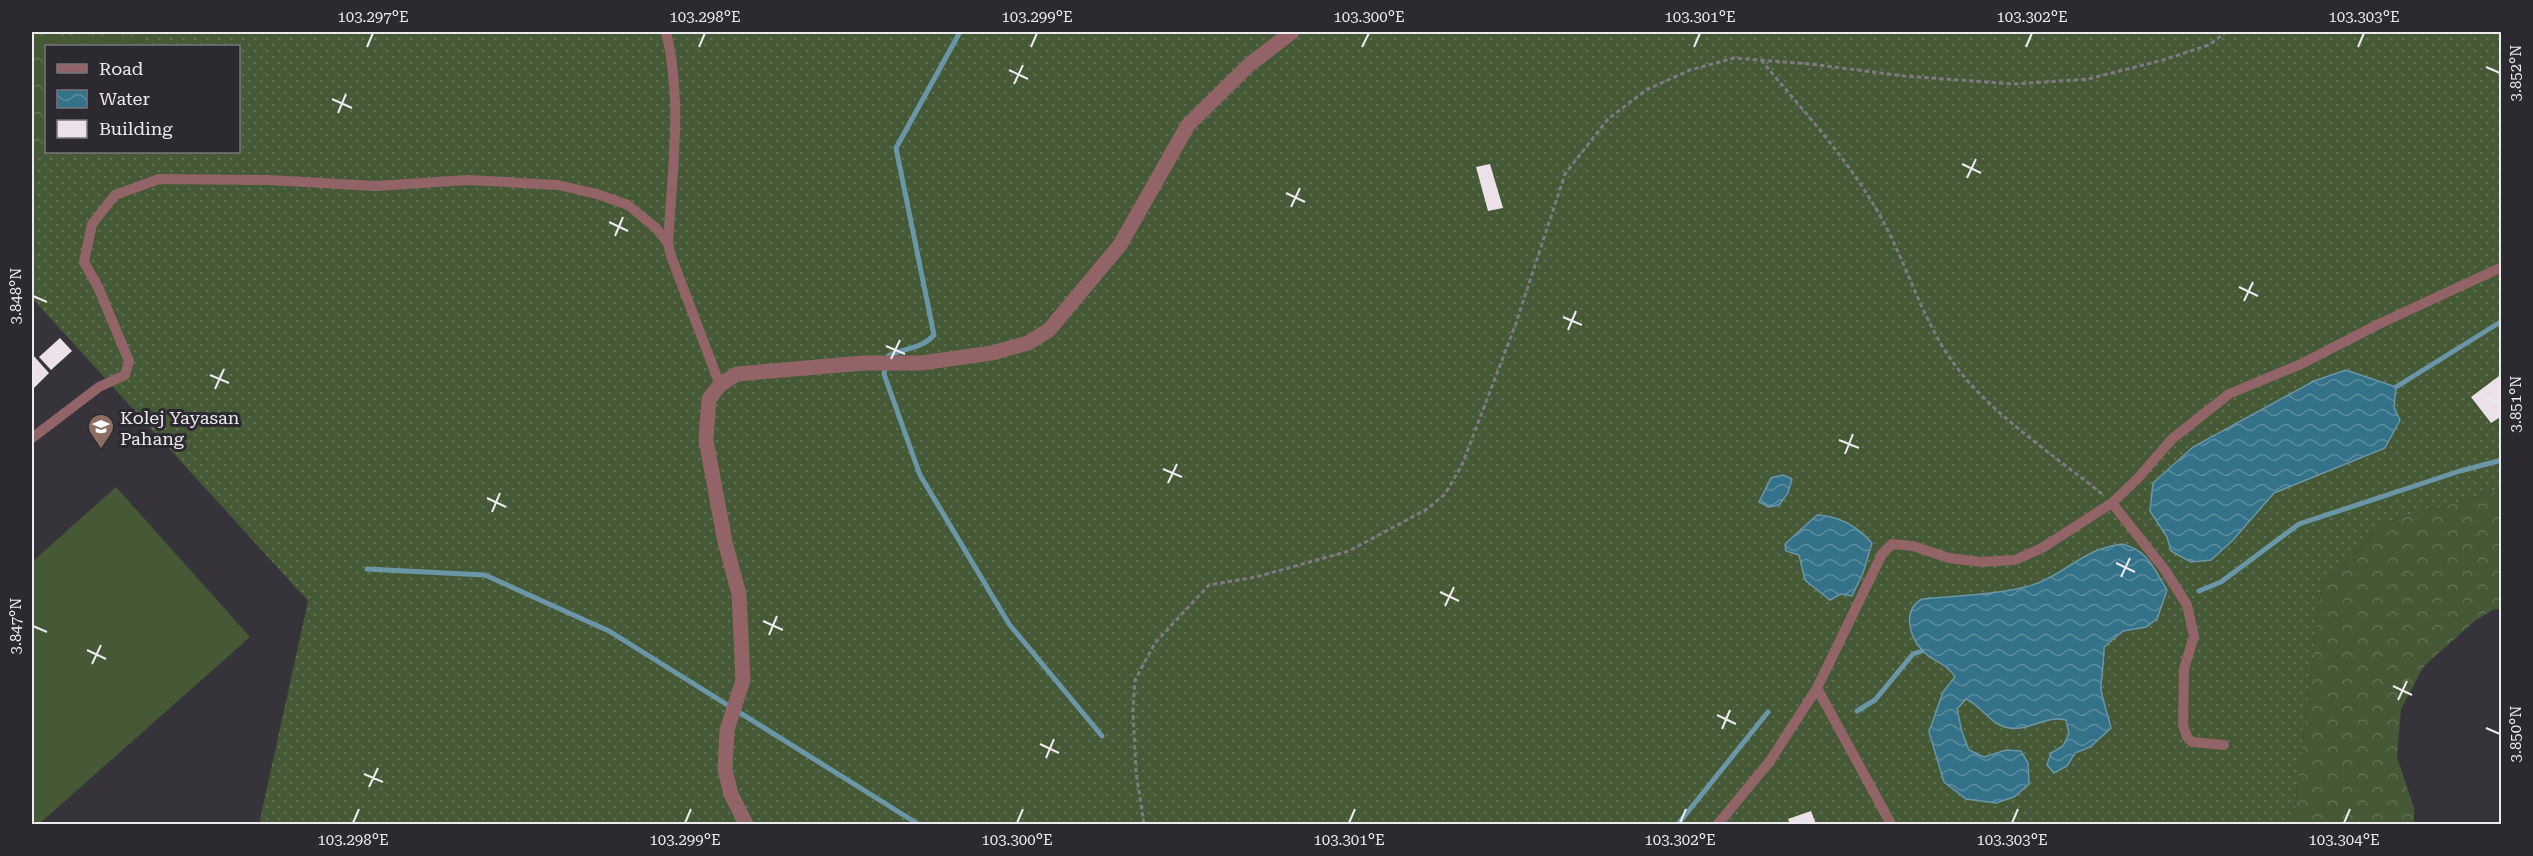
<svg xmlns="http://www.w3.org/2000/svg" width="2533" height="856" font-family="'Roboto Serif',serif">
<defs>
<pattern id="forest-crowns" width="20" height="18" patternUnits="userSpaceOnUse" patternTransform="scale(1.5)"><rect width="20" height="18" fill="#455936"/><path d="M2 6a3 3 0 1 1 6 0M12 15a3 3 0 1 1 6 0" fill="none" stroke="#607153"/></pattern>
<pattern id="garden-dots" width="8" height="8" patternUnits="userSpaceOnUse" patternTransform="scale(1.5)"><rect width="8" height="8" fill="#455936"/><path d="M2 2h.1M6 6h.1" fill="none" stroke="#607153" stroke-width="1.8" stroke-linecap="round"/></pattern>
<pattern id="water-waves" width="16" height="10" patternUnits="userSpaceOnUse" patternTransform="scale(1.5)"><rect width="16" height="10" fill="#337288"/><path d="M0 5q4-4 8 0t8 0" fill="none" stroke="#5b8d9f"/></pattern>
</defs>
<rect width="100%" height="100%" fill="#37333b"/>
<path fill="#455936" d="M 116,487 L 250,637 L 39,824 L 32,824 L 32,562 Z"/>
<path fill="url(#forest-crowns)" d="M 32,32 L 146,32 L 133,46 L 46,46 L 46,148 L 32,166 Z
M 2501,490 L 2501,608 L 2493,610 L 2476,620 L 2424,666 L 2401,709 L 2397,757 L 2414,808 L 2414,824 L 2293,824 L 2321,588 L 2384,523 Z"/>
<path fill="url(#garden-dots)" d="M 146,32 L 2501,32 L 2501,490 L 2384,523 L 2321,588 L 2293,824 L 259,824 L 308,601 L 32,298 L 32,166 L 46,148 L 46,152 L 238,152 L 238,46 L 133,46 Z"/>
<path fill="url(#water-waves)" stroke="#6b96a7" stroke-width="1.5" d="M 2346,370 L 2396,387 L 2394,407 L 2400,420 L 2385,448 L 2274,493 L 2233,540 L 2211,560 L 2191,562 L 2171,551 L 2167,537 L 2150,511 L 2153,483 L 2193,447 L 2314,381 Z
M 1783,475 L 1792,479 L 1788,493 L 1779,505 L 1769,507 L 1759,502 L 1771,478 Z
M 1817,515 C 1840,516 1857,526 1872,543 L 1863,573 L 1852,596 L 1841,594 L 1830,600 L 1805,580 L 1799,555 L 1786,551 L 1785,544 Z
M 2122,544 C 2148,550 2154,569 2167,590 L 2157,619 L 2146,627 L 2123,631 L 2104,647 C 2104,660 2102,672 2101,686 C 2100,693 2109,718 2111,728 L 2090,747 L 2075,753 L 2067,766 L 2054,773 L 2047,765 L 2051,753 L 2063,746 L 2069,734 L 2066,720 C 2046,715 2029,731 2009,728 C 1990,725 1982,706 1966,699 L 1957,709 L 1962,732 L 1969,750 L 1984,757 L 2006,750 L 2021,751 L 2028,763 L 2029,784 L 2014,797 L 1996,803 L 1966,799 L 1944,782 L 1929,732 L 1943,692 L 1955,677 C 1947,663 1933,662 1923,651 C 1909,637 1902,610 1922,599 C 1953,596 2010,594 2038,583 C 2070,570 2084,549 2122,544 Z"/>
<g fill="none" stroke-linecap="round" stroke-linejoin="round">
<path stroke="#6b96a7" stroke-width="5" d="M 960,32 L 896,148 L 934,335 C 922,349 904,348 888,356 L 884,374 L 920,475 L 1009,624 L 1102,736
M 2396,387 L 2502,321
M 367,569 L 485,575 L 609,631 L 918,824
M 2199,591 L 2221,582 L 2299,524 L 2460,471 L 2502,460
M 1857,711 L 1875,700 L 1913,654 L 1922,651
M 1678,824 L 1768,712"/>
</g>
<path fill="#ece1e9" d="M 1490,164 L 1503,208 L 1488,211 L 1476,167 Z
M 60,338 L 72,351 L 51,370 L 39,357 Z
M 32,354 L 49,373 L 32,390 Z
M 2499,376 L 2502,379 L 2502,416 L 2491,423 L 2471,397 Z
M 1811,811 L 1816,824 L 1790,824 L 1788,819 Z"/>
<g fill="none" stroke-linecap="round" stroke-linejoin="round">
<path stroke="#7e7a82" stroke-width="3" stroke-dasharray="4.5 3" stroke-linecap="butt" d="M 1761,60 C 1805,113 1852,163 1884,223 C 1909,270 1923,322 1955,365 C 1990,413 2055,456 2102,494
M 1144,824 L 1136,772 L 1133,711 L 1135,680 L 1155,643 L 1209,585 L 1256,577 L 1349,551 L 1427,509 L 1445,494 L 1462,465 L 1515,326 L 1565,174 L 1608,119 L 1646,90 L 1690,70 L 1734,58 L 1810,64 L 1904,76 L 2014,84 L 2088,79 L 2163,60 L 2209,45 L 2226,32"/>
<path stroke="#926468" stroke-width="10" d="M 666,32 C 683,100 672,174 668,243
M 32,438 L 99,387 L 125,375 L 129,361 L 98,287 L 84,262 L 92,224 L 115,195 L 159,179 L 269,180 L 376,186 L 468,180 L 558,185 L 597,194 L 628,205 L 656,228 L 668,243 L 671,256 L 720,385
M 2112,503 L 2165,570 L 2187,605 L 2194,636 L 2184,669 L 2183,725 L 2187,737 L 2192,742 L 2224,745
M 1817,688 L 1891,824
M 1718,824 L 1770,761 L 1817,688 L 1882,554 L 1892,544 L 1913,546 L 1949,558 L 1981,562 L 2015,560 L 2042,548 L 2112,503 L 2138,478 L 2172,439 L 2229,394 L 2301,364 L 2381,323 L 2502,267"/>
<path stroke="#926468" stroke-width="15" d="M 746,824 L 731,794 L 725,770 L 727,730 L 743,680 L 739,594 L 725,542 L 706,440 L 709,399 L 720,385 L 737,374 L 864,363 L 921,363 L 992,353 L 1028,343 L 1049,330 L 1120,245 L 1188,125 L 1250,64 L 1292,32"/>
</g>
<path fill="none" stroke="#edeaf0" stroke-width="2" d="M 367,47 L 373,33M 699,47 L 705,33M 1031,47 L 1037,33M 1362,47 L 1369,33M 1694,47 L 1700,33M 2026,47 L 2032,33M 2358,47 L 2364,33M 2486,67 L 2500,73M 1009,70 L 1028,79M 1014,84 L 1023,65M 332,99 L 352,108M 338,113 L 346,94M 1962,164 L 1981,173M 1967,178 L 1976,159M 1286,193 L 1305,202M 1291,207 L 1300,188M 609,222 L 628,231M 615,236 L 623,217M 2239,287 L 2258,296M 33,296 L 47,302M 2244,301 L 2253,282M 1563,317 L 1582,325M 1568,330 L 1576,311M 886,346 L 905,354M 891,359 L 900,340M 210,375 L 229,383M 215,389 L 224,369M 2486,398 L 2500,404M 1839,440 L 1859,448M 1845,454 L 1853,434M 1163,469 L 1182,477M 1168,483 L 1177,464M 487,498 L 506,507M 492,512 L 500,493M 2116,563 L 2135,572M 2121,577 L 2130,558M 1440,592 L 1459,601M 1445,606 L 1454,587M 763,621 L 783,630M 33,626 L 47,632M 769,635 L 777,616M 87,650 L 106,659M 92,664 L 101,645M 2393,686 L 2412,695M 2398,700 L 2407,681M 1717,715 L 1736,724M 2486,728 L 2500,734M 1722,729 L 1730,710M 1040,744 L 1059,753M 1046,758 L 1054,739M 364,774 L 383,782M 369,787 L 378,768M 353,823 L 359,809M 685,823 L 691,809M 1017,823 L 1023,809M 1349,823 L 1355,809M 1680,823 L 1686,809M 2012,823 L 2018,809M 2344,823 L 2350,809"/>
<defs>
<symbol id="university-pin" viewBox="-11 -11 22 30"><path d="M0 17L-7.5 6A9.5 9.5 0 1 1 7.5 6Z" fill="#8d6e63" stroke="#2d2931"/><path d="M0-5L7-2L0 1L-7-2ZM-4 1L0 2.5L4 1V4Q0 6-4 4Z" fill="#fff"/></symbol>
</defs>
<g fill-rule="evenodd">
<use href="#university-pin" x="86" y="412" width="30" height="40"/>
</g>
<g text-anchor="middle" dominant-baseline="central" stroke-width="6" stroke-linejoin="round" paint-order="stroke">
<g font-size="18" fill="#edeaf0" stroke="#2d2931" text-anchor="start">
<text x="120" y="417">Kolej Yayasan<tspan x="120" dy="21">Pahang</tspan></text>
</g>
</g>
<rect width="2533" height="856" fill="none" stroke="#2d2931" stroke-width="66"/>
<rect x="45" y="45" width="195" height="108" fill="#2d2931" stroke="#7a767d" stroke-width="1.5"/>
<rect x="57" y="64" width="30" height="9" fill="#926468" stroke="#7a767d" stroke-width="1.5"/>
<text x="99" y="75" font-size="18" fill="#edeaf0">Road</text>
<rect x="57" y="90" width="30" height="18" fill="url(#water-waves)" stroke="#7a767d" stroke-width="1.5"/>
<text x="99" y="105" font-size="18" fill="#edeaf0">Water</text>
<rect x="57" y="120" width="30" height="18" fill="#ece1e9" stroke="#7a767d" stroke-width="1.5"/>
<text x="99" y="135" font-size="18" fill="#edeaf0">Building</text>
<rect x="33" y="33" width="2467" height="790" fill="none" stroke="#edeaf0" stroke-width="2"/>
<g font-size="15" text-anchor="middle" fill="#edeaf0">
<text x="373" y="22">103.297°E</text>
<text x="705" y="22">103.298°E</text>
<text x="1037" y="22">103.299°E</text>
<text x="1369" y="22">103.300°E</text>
<text x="1700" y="22">103.301°E</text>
<text x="2032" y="22">103.302°E</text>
<text x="2364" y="22">103.303°E</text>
<text transform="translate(2516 73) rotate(-90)" y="5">3.852°N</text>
<text transform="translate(16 296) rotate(-90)" y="5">3.848°N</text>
<text transform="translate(2516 404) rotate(-90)" y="5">3.851°N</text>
<text transform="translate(16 626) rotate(-90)" y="5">3.847°N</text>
<text transform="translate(2516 734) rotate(-90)" y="5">3.850°N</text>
<text x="353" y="845">103.298°E</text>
<text x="685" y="845">103.299°E</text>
<text x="1017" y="845">103.300°E</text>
<text x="1349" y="845">103.301°E</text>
<text x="1680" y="845">103.302°E</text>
<text x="2012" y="845">103.303°E</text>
<text x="2344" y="845">103.304°E</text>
</g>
</svg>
